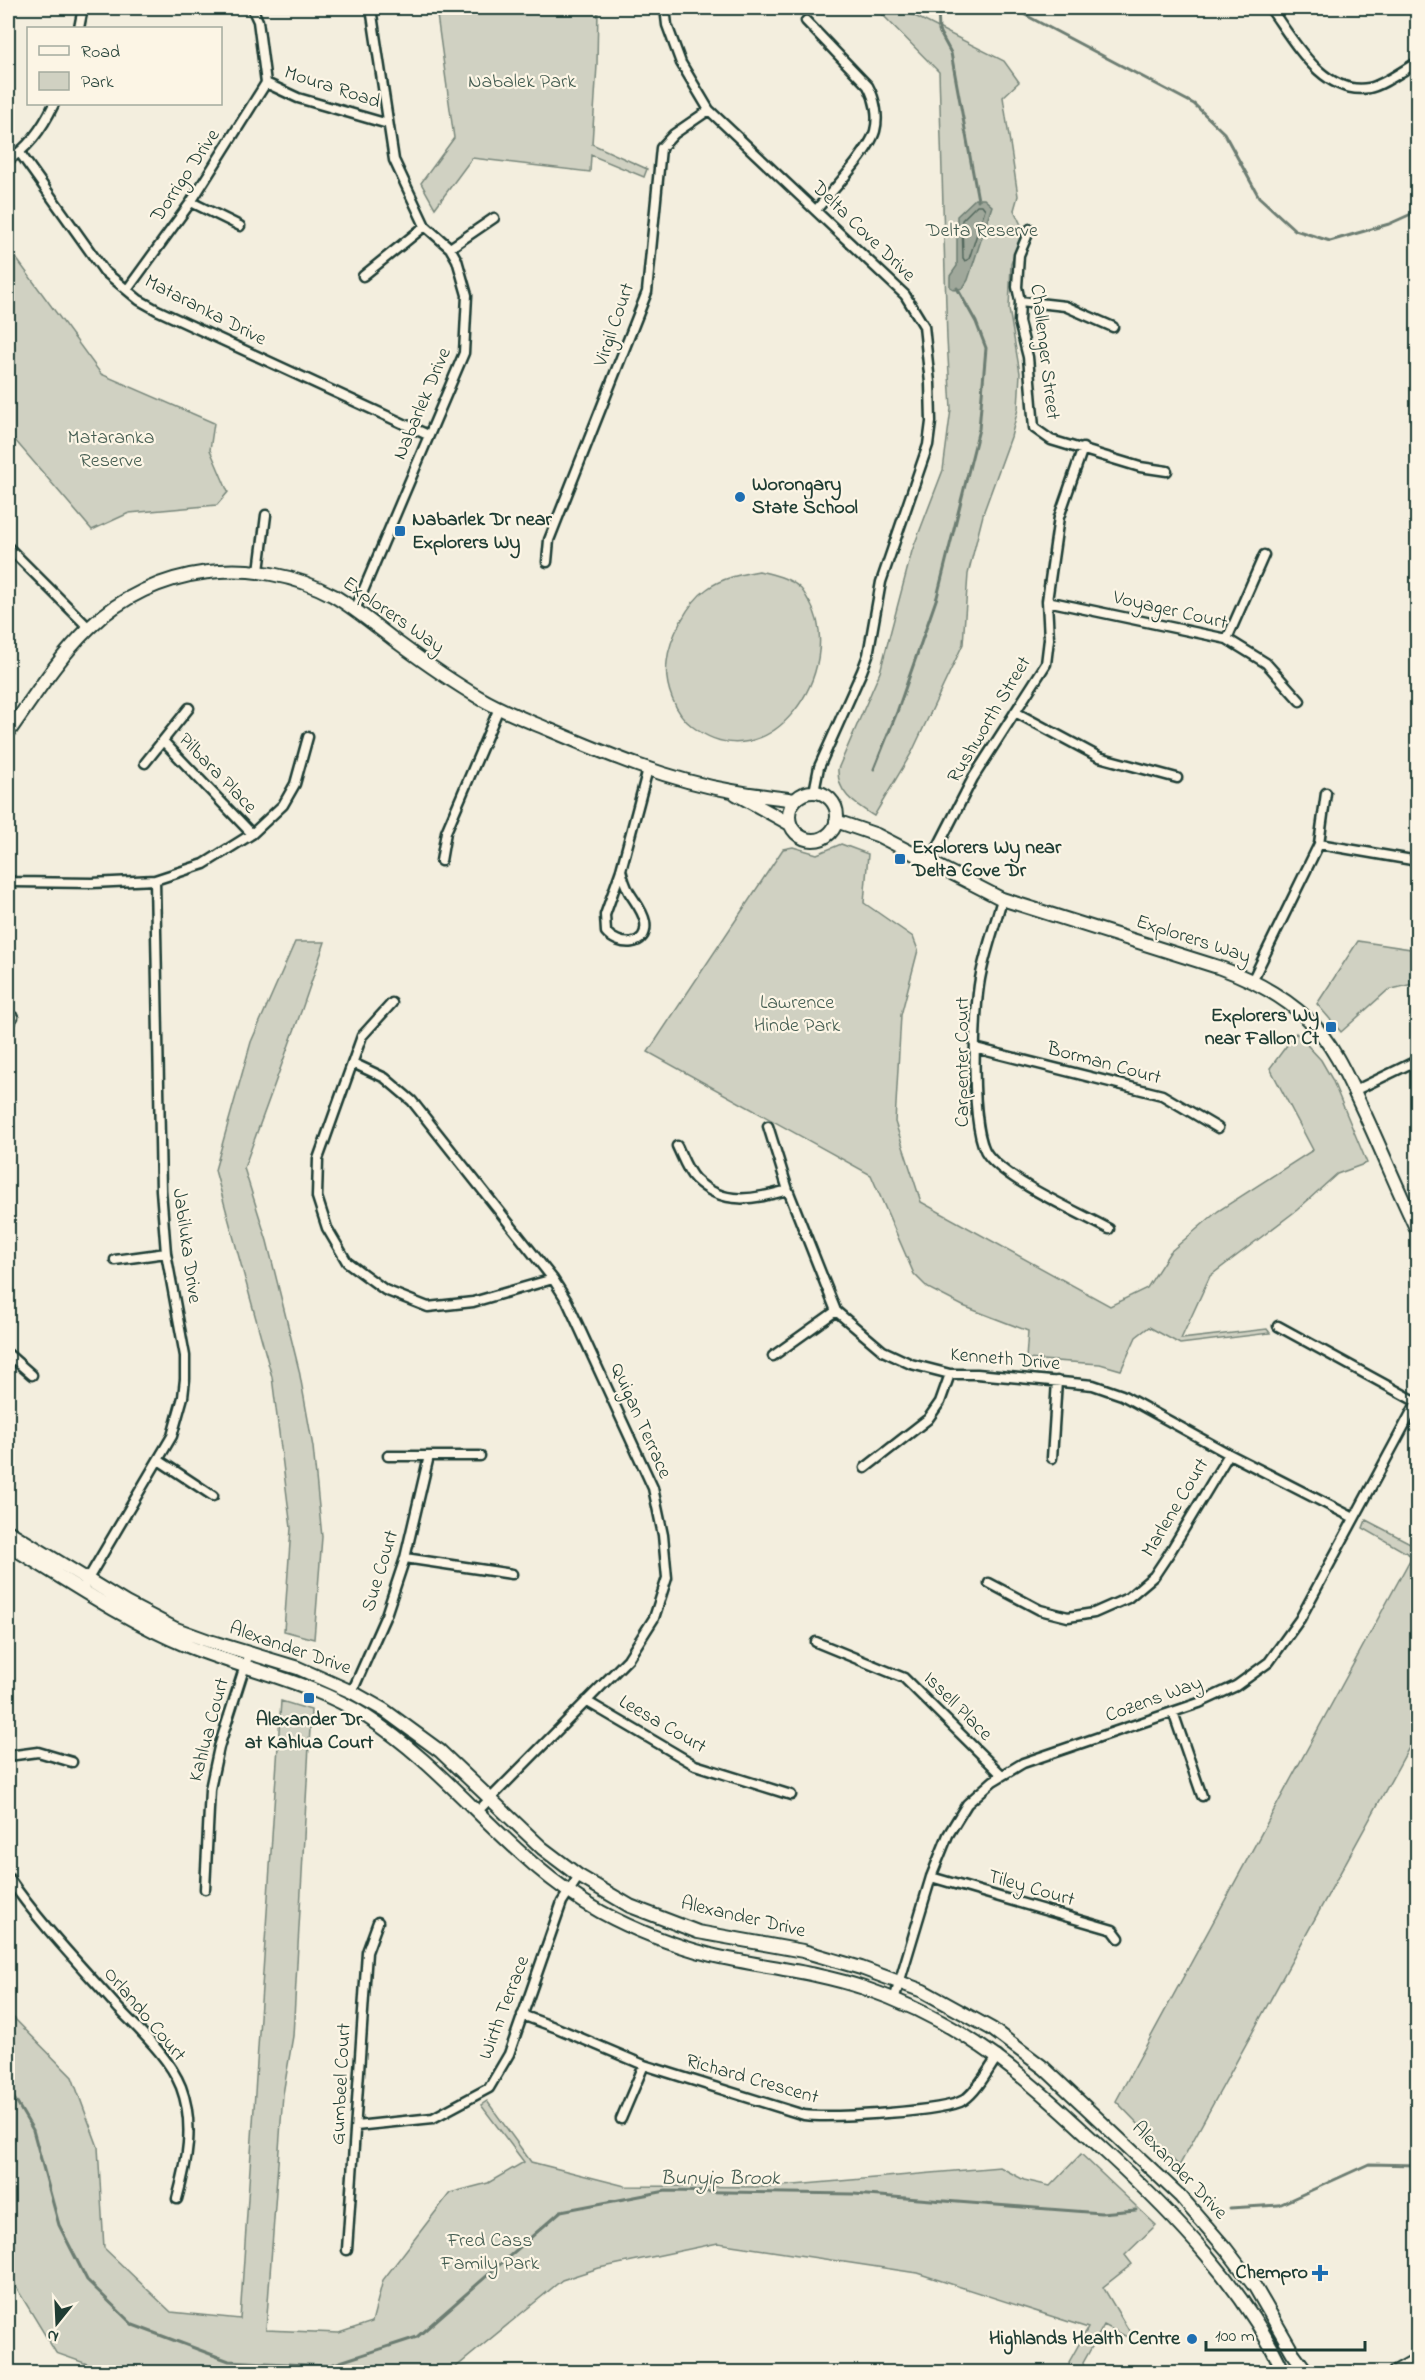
<svg xmlns="http://www.w3.org/2000/svg" width="1425" height="2380" font-family="'Indie Flower',sans-serif">
<rect width="100%" height="100%" fill="#f3eede"/>
<filter id="ink" filterUnits="userSpaceOnUse"><feTurbulence type="fractalNoise" baseFrequency=".0167" numOctaves="2"/><feDisplacementMap in="SourceGraphic" scale="12" xChannelSelector="R" yChannelSelector="G"/><feConvolveMatrix kernelMatrix="1 2 1 2 8 2 1 2 1" color-interpolation-filters="sRGB"/></filter>
<g filter="url(#ink)">
<path fill="#d0d1c2" stroke="#78877b" stroke-width="1.5" d="M 436,8 L 598,8 L 597,65 L 592,144 L 647,169 L 644,177 L 591,155 L 590,172 L 472,158 L 435,208 L 421,183 L 454,138 Z
M 876,8 L 899,8 L 1004,61 L 1019,82 L 1003,97 L 1018,196 L 1014,210 L 1023,229 L 1011,264 L 1009,309 L 1020,373 L 1018,409 L 1011,437 L 984,511 L 968,574 L 963,644 L 912,752 L 874,816 C 855,804 837,794 838,769 L 880,672 L 912,551 L 943,470 L 951,409 L 947,339 L 939,72 Z
M 8,247 L 101,374 L 214,423 L 210,450 L 228,492 L 217,505 L 129,513 L 92,530 L 8,432 Z
M 759,571 C 772,574 790,578 800,588 C 804,591 807,599 810,603 C 847,668 770,785 693,727 C 675,714 664,685 667,662 C 669,639 688,602 707,589 C 722,578 741,574 759,571 Z
M 841,844 L 868,854 L 864,903 L 913,937 L 918,950 L 901,1015 L 895,1122 L 921,1202 L 1110,1306 L 1147,1288 L 1170,1252 L 1218,1211 L 1313,1150 L 1270,1068 L 1296,1033 L 1321,1060 L 1332,1079 L 1367,1163 L 1337,1174 L 1297,1210 L 1210,1276 L 1181,1339 L 1267,1329 L 1270,1333 L 1180,1344 L 1149,1327 L 1136,1337 L 1121,1370 L 1100,1364 L 1026,1359 L 1028,1331 L 963,1306 L 928,1288 L 914,1274 L 871,1175 L 648,1052 L 783,849 L 793,847 L 817,854 Z
M 1358,941 L 1417,950 L 1417,983 L 1388,990 L 1341,1032 L 1317,1004 Z
M 295,942 L 325,942 L 302,1009 L 244,1168 L 267,1241 L 299,1370 L 313,1447 L 322,1537 L 314,1639 L 284,1631 L 291,1528 L 272,1377 L 215,1170 L 251,1042 Z
M 1366,1520 L 1412,1544 L 1417,1535 L 1417,1733 L 1179,2166 L 1116,2101 L 1412,1556 L 1363,1528 Z
M 281,1701 L 311,1710 L 293,2036 L 283,2094 L 266,2330 L 339,2333 L 372,2322 L 383,2280 L 450,2193 L 488,2183 L 524,2162 L 481,2105 L 487,2101 L 531,2162 L 625,2186 L 771,2187 L 1000,2167 L 1024,2180 L 1050,2186 L 1081,2154 L 1156,2225 L 1125,2255 L 1132,2264 L 1103,2287 L 1131,2334 L 1129,2338 L 1104,2325 L 1083,2363 L 1086,2372 L 1073,2372 L 1069,2362 L 1088,2328 L 917,2273 L 718,2243 L 599,2268 L 562,2280 L 450,2372 L 110,2372 L 56,2353 L 8,2274 L 8,2012 L 72,2077 L 98,2147 L 104,2248 L 171,2312 L 240,2319 Z"/>
<path fill="#a0a89b" stroke="#6c7d72" stroke-width="1.5" d="M 975,199 L 984,199 L 992,206 L 968,280 L 963,288 L 955,290 L 950,287 L 950,276 L 957,266 L 957,216 Z"/>
<g fill="none" stroke-linecap="round" stroke-linejoin="round">
<path stroke="#53685d" stroke-width="1.5" d="M 982,205 L 985,209 L 969,259 L 965,261 L 963,258 L 962,220 L 977,205 Z"/>
<path stroke="#6c7d72" stroke-width="3" d="M 938,8 L 939,31 L 951,53 L 978,200
M 1012,8 L 1194,104 L 1224,133 L 1259,197 L 1295,230 L 1330,241 L 1389,224 L 1418,211
M 874,769 L 897,712 L 937,597 L 979,429 L 986,348 L 976,322 L 957,288
M 8,2088 L 33,2130 L 59,2225 L 87,2280 L 133,2325 L 229,2361 L 328,2366 L 417,2337 L 561,2211 L 666,2191 L 854,2194 L 1101,2213 L 1136,2210
M 1230,2208 L 1279,2205 L 1369,2164 L 1418,2165"/>
<defs>
<path id="street" d="M 665,8 L 667,25 L 681,63 L 709,110 L 905,295 L 924,326 L 930,383 L 931,422 L 928,445 L 881,582 L 868,655 L 862,671 L 819,767 L 814,792
M 1270,8 C 1293,39 1322,96 1369,88 C 1382,86 1405,69 1418,62
M 806,21 L 868,86 C 875,99 879,116 875,131 C 869,152 832,191 817,209
M 79,28 L 83,8
M 266,83 L 298,98 L 388,124
M 20,153 L 104,271 L 139,300 L 157,310 L 428,435
M 8,160 C 29,148 44,125 54,104
M 191,202 L 240,226
M 1030,229 L 1019,255 L 1017,287 L 1020,301 L 1019,322 L 1028,357 L 1034,428 L 1051,440 L 1140,467 L 1167,471
M 450,248 L 494,218
M 363,276 L 425,226
M 127,290 L 191,202 L 266,83 L 258,21 L 252,8
M 1020,301 L 1065,306 L 1113,327
M 8,547 L 89,628
M 547,562 L 549,540 L 647,292 L 661,148 L 674,134 L 709,110
M 259,571 L 266,515
M 1047,601 L 1227,639 L 1266,663 L 1300,701
M 355,610 L 464,353 L 467,295 L 457,260 L 450,248 L 425,226 L 394,160 L 371,8
M 1227,639 L 1264,555
M 1015,712 L 1099,757 L 1177,778
M 163,741 L 252,834
M 145,763 L 189,708
M 1319,844 L 1418,861
M 441,861 L 446,832 L 499,708
M 930,862 L 973,778 L 1046,664 L 1049,639 L 1047,601 L 1059,517 L 1083,448
M 621,870 C 623,878 625,885 629,892 C 635,902 643,911 645,922 C 649,948 618,947 606,932 L 605,915 L 621,870 L 648,769
M 8,879 L 14,882 L 92,883 L 155,880 L 204,864 L 252,834 L 283,805 L 295,784 L 308,737
M 1002,899 C 995,926 985,952 980,979 C 974,1010 969,1132 988,1155 C 1009,1182 1076,1211 1109,1229
M 1252,981 L 1319,844 L 1326,793
M 392,1003 L 362,1036 L 318,1159 L 317,1197 L 327,1228 L 347,1262 L 385,1290 L 428,1307 L 473,1302 L 553,1279
M 8,1024 L 13,1017
M 975,1048 L 1162,1095 L 1218,1128
M 353,1063 L 385,1078 L 412,1101 L 553,1279 L 567,1301 L 653,1488 L 663,1535 L 667,1578 L 654,1618 L 628,1659 L 477,1812
M 1354,1091 L 1418,1060
M 768,1126 L 788,1190 L 836,1311 L 883,1351 L 911,1364 L 950,1374 L 977,1374 L 1093,1385 L 1122,1395 L 1229,1454 L 1354,1518
M 677,1146 C 682,1156 687,1171 695,1179 C 724,1207 754,1199 788,1190
M 115,1260 L 166,1253
M 1278,1326 L 1417,1402
M 8,1354 L 32,1375
M 773,1356 L 836,1311
M 388,1456 L 480,1456
M 1052,1458 L 1057,1381
M 160,1461 L 213,1496
M 865,1468 L 928,1419 L 940,1402 L 950,1374
M 405,1558 L 512,1574
M 989,1583 L 1040,1610 L 1068,1617 L 1094,1613 L 1128,1598 L 1154,1576 L 1170,1552 L 1229,1454
M 85,1584 L 172,1436 L 183,1397 L 185,1379 L 185,1356 L 166,1253 L 161,1190 L 155,880
M 816,1642 L 904,1678 L 1002,1775
M 352,1692 L 386,1615 L 405,1558 L 429,1456
M 586,1701 L 695,1765 L 791,1795
M 1173,1712 L 1202,1796
M 8,1756 L 38,1752 L 72,1762
M 8,1877 C 40,1924 81,1966 119,2009 C 141,2032 169,2057 181,2087 C 195,2124 187,2163 177,2199
M 931,1877 L 1113,1930 L 1119,1938
M 205,1889 L 210,1789 L 219,1747 L 249,1653
M 894,2000 L 931,1877 L 948,1835 L 967,1804 L 993,1781 L 1023,1763 L 1199,1703 L 1236,1686 L 1269,1662 L 1300,1619 L 1418,1400
M 522,2015 L 557,2028 L 644,2065 L 804,2115 C 830,2118 945,2112 964,2100 C 978,2090 988,2070 998,2056
M 621,2119 L 644,2065
M 356,2126 L 433,2118 L 489,2088 L 509,2054 L 562,1902 L 579,1876
M 347,2250 L 367,1952 L 378,1922"/>
<path id="secondary" d="M 8,733 C 33,698 57,659 89,628 C 154,565 255,553 334,596 C 356,609 376,626 397,642 C 424,662 451,681 480,698 C 502,711 526,720 550,730 C 609,755 668,780 732,791 C 753,795 774,797 795,800
M789 816a24 24 0 1 1 48 0a24 24 0 1 1-48 0Z
M 736,794 L 790,824
M 836,821 L 877,835 L 1002,899 L 1218,967 C 1252,979 1282,995 1309,1020 C 1333,1044 1347,1076 1361,1106 C 1381,1148 1398,1191 1418,1232
M 8,1531 L 126,1603 L 176,1629 L 209,1641 L 298,1668 L 352,1692 L 384,1710 L 440,1751 L 542,1848 L 579,1876 L 630,1906 L 698,1932 L 803,1951 L 861,1968 L 923,1991 L 992,2029 L 1044,2068 L 1181,2197 L 1226,2249 L 1255,2287 L 1293,2353 L 1307,2372
M 8,1545 C 66,1579 122,1619 185,1645 C 246,1670 310,1681 367,1717 C 454,1773 509,1861 601,1912 C 636,1931 673,1945 711,1955 C 762,1967 814,1971 864,1988 C 969,2024 1029,2080 1108,2154 C 1177,2218 1243,2286 1284,2372
M 1395,2372 L 1418,2359"/>
</defs>
<use href="#street" stroke="#1f3d34" stroke-width="13"/>
<use href="#secondary" stroke="#1f3d34" stroke-width="16"/>
<use href="#street" stroke="#fcf5e5" stroke-width="8"/>
<use href="#secondary" stroke="#fcf5e5" stroke-width="12"/>
</g>
</g>
<g fill="#1f6fb2" stroke="#fcf5e5" stroke-width="2">
<circle cx="740" cy="497" r="6"/>
<rect x="394" y="525" width="12" height="12" rx="3"/>
<rect x="894" y="853" width="12" height="12" rx="3"/>
<rect x="1325" y="1021" width="12" height="12" rx="3"/>
<rect x="303" y="1692" width="12" height="12" rx="3"/>
<path d="M1317 2264h6v6h6v6h-6v6h-6v-6h-6v-6h6z"/>
<circle cx="1192" cy="2339" r="6"/>
</g>
<g text-anchor="middle" dominant-baseline="central" stroke-width="4.5" stroke-linejoin="round" paint-order="stroke">
<g font-size="20" fill="#425b50" stroke="#fcf5e5">
<text x="522" y="82">Nabalek Park</text>
<text x="982" y="231">Delta Reserve</text>
<text x="111" y="438">Mataranka<tspan x="111" dy="23">Reserve</tspan></text>
<text x="797" y="1003">Lawrence<tspan x="797" dy="23">Hinde Park</tspan></text>
<text x="490" y="2241">Fred Cass<tspan x="490" dy="23">Family Park</tspan></text>
</g>
<g font-size="20" fill="#1f3d34" stroke="#fcf5e5">
<text transform="translate(332 88) rotate(18)">Moura Road</text>
<text transform="translate(186 176) rotate(-56)">Dorrigo Drive</text>
<text transform="translate(863 232) rotate(44)">Delta Cove Drive</text>
<text transform="translate(205 311) rotate(27)">Mataranka Drive</text>
<text transform="translate(615 325) rotate(-71)">Virgil Court</text>
<text transform="translate(1044 352) rotate(83)">Challenger Street</text>
<text transform="translate(423 404) rotate(-67)">Nabarlek Drive</text>
<text transform="translate(1170 611) rotate(13)">Voyager Court</text>
<text transform="translate(393 616) rotate(35)">Explorers Way</text>
<text transform="translate(990 720) rotate(-59)">Rushworth Street</text>
<text transform="translate(217 774) rotate(46)">Pilbara Place</text>
<text transform="translate(1193 940) rotate(18)">Explorers Way</text>
<text transform="translate(963 1062) rotate(-90)">Carpenter Court</text>
<text transform="translate(1104 1064) rotate(15)">Borman Court</text>
<text transform="translate(186 1246) rotate(82)">Jabiluka Drive</text>
<text transform="translate(1005 1360) rotate(5)">Kenneth Drive</text>
<text transform="translate(640 1421) rotate(66)">Quigan Terrace</text>
<text transform="translate(1176 1508) rotate(-59)">Marlene Court</text>
<text transform="translate(381 1571) rotate(-73)">Sue Court</text>
<text transform="translate(290 1649) rotate(19)">Alexander Drive</text>
<text transform="translate(1154 1700) rotate(-20)">Cozens Way</text>
<text transform="translate(957 1707) rotate(45)">Issell Place</text>
<text transform="translate(662 1725) rotate(30)">Leesa Court</text>
<text transform="translate(210 1730) rotate(-75)">Kahlua Court</text>
<text transform="translate(1031 1889) rotate(16)">Tiley Court</text>
<text transform="translate(743 1918) rotate(13)">Alexander Drive</text>
<text transform="translate(505 2008) rotate(-69)">Wirth Terrace</text>
<text transform="translate(144 2015) rotate(50)">Orlando Court</text>
<text transform="translate(752 2080) rotate(16)">Richard Crescent</text>
<text transform="translate(342 2084) rotate(-87)">Gumbeel Court</text>
<text transform="translate(1179 2171) rotate(46)">Alexander Drive</text>
</g>
<g font-size="20" font-weight="bold" fill="#1f3d34" stroke="#fcf5e5" text-anchor="start">
<text x="752" y="485">Worongary<tspan x="752" dy="23">State School</tspan></text>
<text x="412" y="520">Nabarlek Dr near<tspan x="412" dy="23">Explorers Wy</tspan></text>
<text x="912" y="848">Explorers Wy near<tspan x="912" dy="23">Delta Cove Dr</tspan></text>
<text x="1319" y="1016" text-anchor="end">Explorers Wy<tspan x="1319" dy="23">near Fallon Ct</tspan></text>
<text x="309" y="1720" text-anchor="middle">Alexander Dr<tspan x="309" dy="23">at Kahlua Court</tspan></text>
<text x="1308" y="2273" text-anchor="end">Chempro</text>
<text x="1180" y="2339" text-anchor="end">Highlands Health Centre</text>
</g>
<g font-size="21" font-style="italic" fill="#465d53" stroke="#fcf5e5">
<text x="720" y="2179">Bunyip Brook</text>
</g>
</g>
<rect width="1425" height="2380" fill="none" stroke="#fcf5e5" stroke-width="30"/>
<rect x="15" y="15" width="1395" height="2350" fill="none" stroke="#1f3d34" stroke-width="2" filter="url(#ink)"/>
<rect x="27" y="27" width="195" height="78" fill="#fcf5e5" stroke="#a4ab9e" stroke-width="1.5"/>
<rect x="39" y="46" width="30" height="9" fill="#fcf5e5" stroke="#a4ab9e" stroke-width="1.5"/>
<text x="81" y="57" font-size="18" fill="#1f3d34">Road</text>
<rect x="39" y="72" width="30" height="18" fill="#d0d1c2" stroke="#a4ab9e" stroke-width="1.5"/>
<text x="81" y="87" font-size="18" fill="#1f3d34">Park</text>
<g transform="translate(57 2323) rotate(198)" stroke="#fcf5e5" stroke-width="4.5" paint-order="stroke">
<path d="M0-4.5L10 22L0 15L-10 22Z" fill="#1f3d34"/>
<text y="-9" font-size="16" font-weight="bold" text-anchor="middle" fill="#1f3d34">N</text>
</g>
<path d="M1206 2341v9h159v-9" fill="none" stroke="#1f3d34" stroke-width="3"/>
<text x="1215" y="2341" font-size="18" fill="#1f3d34" stroke="#fcf5e5" stroke-width="4.5" paint-order="stroke">100 m</text>
</svg>
